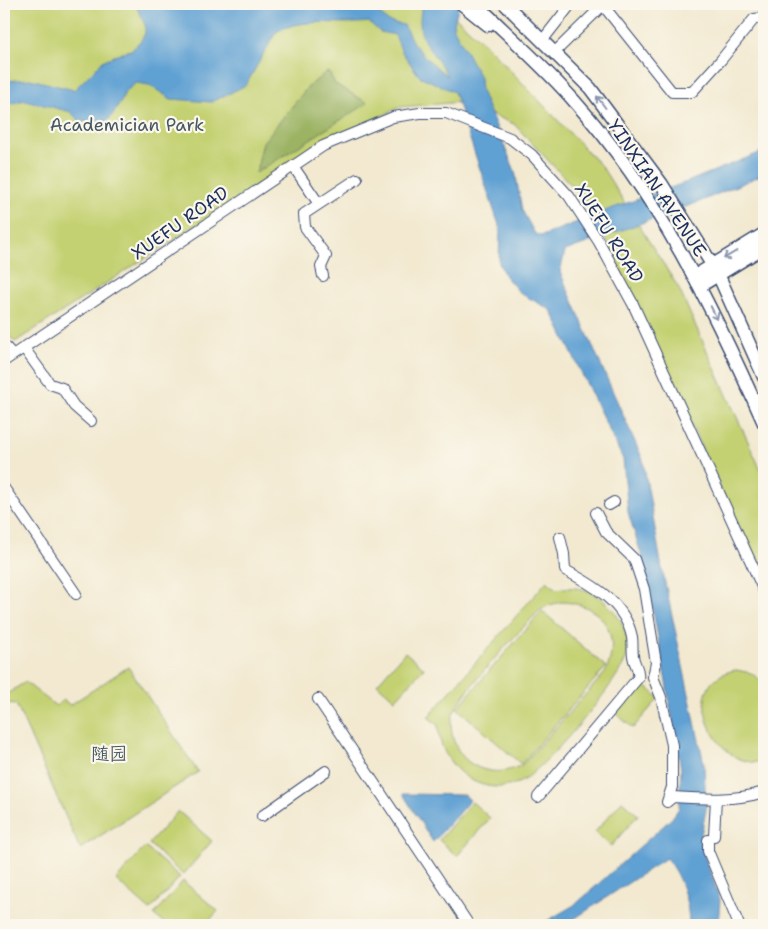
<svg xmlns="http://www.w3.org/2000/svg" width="768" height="929" font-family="'Shantell Sans','LXGW WenKai TC',sans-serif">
<rect width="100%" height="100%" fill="#fbf7ec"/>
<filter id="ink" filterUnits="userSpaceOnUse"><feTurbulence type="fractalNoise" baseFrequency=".02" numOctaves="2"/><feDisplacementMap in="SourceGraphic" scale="10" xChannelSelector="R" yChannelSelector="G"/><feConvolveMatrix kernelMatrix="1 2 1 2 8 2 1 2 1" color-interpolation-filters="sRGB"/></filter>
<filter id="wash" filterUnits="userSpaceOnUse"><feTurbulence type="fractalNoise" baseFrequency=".0096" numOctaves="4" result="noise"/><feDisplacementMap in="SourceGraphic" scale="20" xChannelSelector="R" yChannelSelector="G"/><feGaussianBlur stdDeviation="1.12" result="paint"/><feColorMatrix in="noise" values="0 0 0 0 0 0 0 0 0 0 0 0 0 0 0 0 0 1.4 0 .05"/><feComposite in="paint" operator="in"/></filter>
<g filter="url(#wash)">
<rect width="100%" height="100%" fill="#f2e9d0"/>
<path fill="#c4d172" stroke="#708068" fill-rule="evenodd" d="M 4,4 L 442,4 L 492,51 L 602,167 L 678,287 L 764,477 L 764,583 L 590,205 L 514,124 L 462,102 L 400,107 L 318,147 L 15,342 L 4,330 Z
M 547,581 L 556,589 C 579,585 594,590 610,607 C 621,618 629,635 628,652 C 625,676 542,772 520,782 C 480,800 439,766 438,725 L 428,717 ZM 561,602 C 602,603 623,635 605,673 L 523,764 C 508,773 491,774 475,766 C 457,757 447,733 453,714 C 459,695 522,628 539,611 L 547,606 Z
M 542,611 L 606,667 L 521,764 L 457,708 Z
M 405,652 L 424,668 L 395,700 L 377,684 Z
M 128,667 L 198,772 L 80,849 L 16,704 L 4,703 L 4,696 L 25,682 L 56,706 L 63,700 L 70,705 Z
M 736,670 L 751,673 L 764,683 L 764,761 C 717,774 673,681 736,670 Z
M 642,683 L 659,698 L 633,728 L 615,713 Z
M 622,801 L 638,815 L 611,846 L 595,832 Z
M 472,802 L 490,818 L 457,856 L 439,840 Z
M 178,811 L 212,841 L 183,875 L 149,844 Z
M 145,847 L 180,877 L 150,910 L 116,880 Z
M 183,881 L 218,911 L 205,925 L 167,925 L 154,915 Z"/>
<path fill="#9bb364" stroke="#5b7161" d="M 329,72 L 335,84 L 368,103 L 256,173 L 263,142 L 307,88 L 325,73 Z"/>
<path fill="#61a1d3" stroke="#3e6898" d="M 135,4 L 369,4 L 389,22 L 404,25 L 413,43 L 424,56 L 448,77 C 432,46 414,44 422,4 L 459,4 L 453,27 L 480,77 L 481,91 L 515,171 L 522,210 L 535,234 L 542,236 L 610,209 L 687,182 L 764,151 L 764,174 L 699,202 L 565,251 L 560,272 L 643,460 L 662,569 L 704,764 L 706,810 L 701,835 L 704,855 L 720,900 L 718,925 L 689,925 C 689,902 681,876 666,858 L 565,925 L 540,925 L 576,904 L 672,818 L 679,808 L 681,769 L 659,642 L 643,560 L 628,512 L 623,459 L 551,310 L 520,293 L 505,276 L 499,263 L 500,228 L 454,92 L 419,76 L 402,52 L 395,35 L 380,32 L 369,22 C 338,26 305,16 276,32 L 246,85 L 212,102 L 171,99 L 149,85 L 136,83 L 125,92 L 121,102 L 110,118 L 103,123 L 94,125 L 77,119 L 71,112 L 24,100 L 4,106 L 4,81 L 30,79 L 74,90 L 104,60 L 133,49 L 142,39 L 145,33 L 145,25 Z
M 403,794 L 465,795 L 470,800 L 433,842 Z"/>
</g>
<g filter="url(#ink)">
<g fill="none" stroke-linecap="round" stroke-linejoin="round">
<defs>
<path id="minor" d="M 602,4 L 672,92 L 692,92 L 721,60 L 754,19 L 764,18
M 542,41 L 571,4
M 554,53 L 603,5
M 293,166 L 319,204
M 323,276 L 321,267 L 326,256 L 305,227 L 304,214 L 357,179
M 4,345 L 13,355
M 24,348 L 50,384 L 62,388 L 74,406 L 91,421
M 4,361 L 323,146 L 393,117 L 420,113 L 446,113 L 510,138 L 532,155 L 569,196 L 599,242 L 633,304 L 764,591
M 4,488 L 76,594
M 609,505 L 614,502
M 596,513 L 606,532 L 634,559 L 644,589 L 656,663 L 653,677 L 661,697 L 672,745 L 672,787 L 667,802
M 318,699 L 469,925
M 538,797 L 638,678 C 640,669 634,665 633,656 C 632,650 633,643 632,637 C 625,603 593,585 565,570 L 564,554 L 560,537
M 667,802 L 673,797 C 704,799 735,801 764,792
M 262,816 L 326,771
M 714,836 L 716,799
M 708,840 L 708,851 L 739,925"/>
<path id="major" d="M 462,4 L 488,25
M 476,4 C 509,36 546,68 576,103 C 659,195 714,311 764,423
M 505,4 L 590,88 L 661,183 L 718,274 L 764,377
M 695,276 L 764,234
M 700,286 L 764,247"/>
</defs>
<use href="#minor" stroke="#3b4b6f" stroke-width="12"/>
<use href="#major" stroke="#3b4b6f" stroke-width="15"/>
<use href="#minor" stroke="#fff" stroke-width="10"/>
<use href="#major" stroke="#fff" stroke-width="12"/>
</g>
<defs><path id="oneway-shaft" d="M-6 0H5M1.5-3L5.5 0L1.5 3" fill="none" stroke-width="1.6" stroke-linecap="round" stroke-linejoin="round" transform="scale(1.25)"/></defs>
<g stroke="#8d97ae">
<use href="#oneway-shaft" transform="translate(601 102) rotate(-127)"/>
<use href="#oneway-shaft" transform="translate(730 255) rotate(149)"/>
<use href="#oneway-shaft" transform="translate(714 313) rotate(64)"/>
</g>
</g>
<g text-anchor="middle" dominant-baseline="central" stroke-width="4.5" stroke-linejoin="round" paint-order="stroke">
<g font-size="18" fill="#455863" stroke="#fbf7ec">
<text x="127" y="125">Academician Park</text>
<text x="109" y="754">随园</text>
</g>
<g font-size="18" fill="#1b2f5e" stroke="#fbf7ec">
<text transform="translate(657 188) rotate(56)">YINXIAN AVENUE</text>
<text transform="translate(180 223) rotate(-35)">XUEFU ROAD</text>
<text transform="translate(609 233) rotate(58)">XUEFU ROAD</text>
</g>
</g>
<rect width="768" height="929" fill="none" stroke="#fbf7ec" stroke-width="20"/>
</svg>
